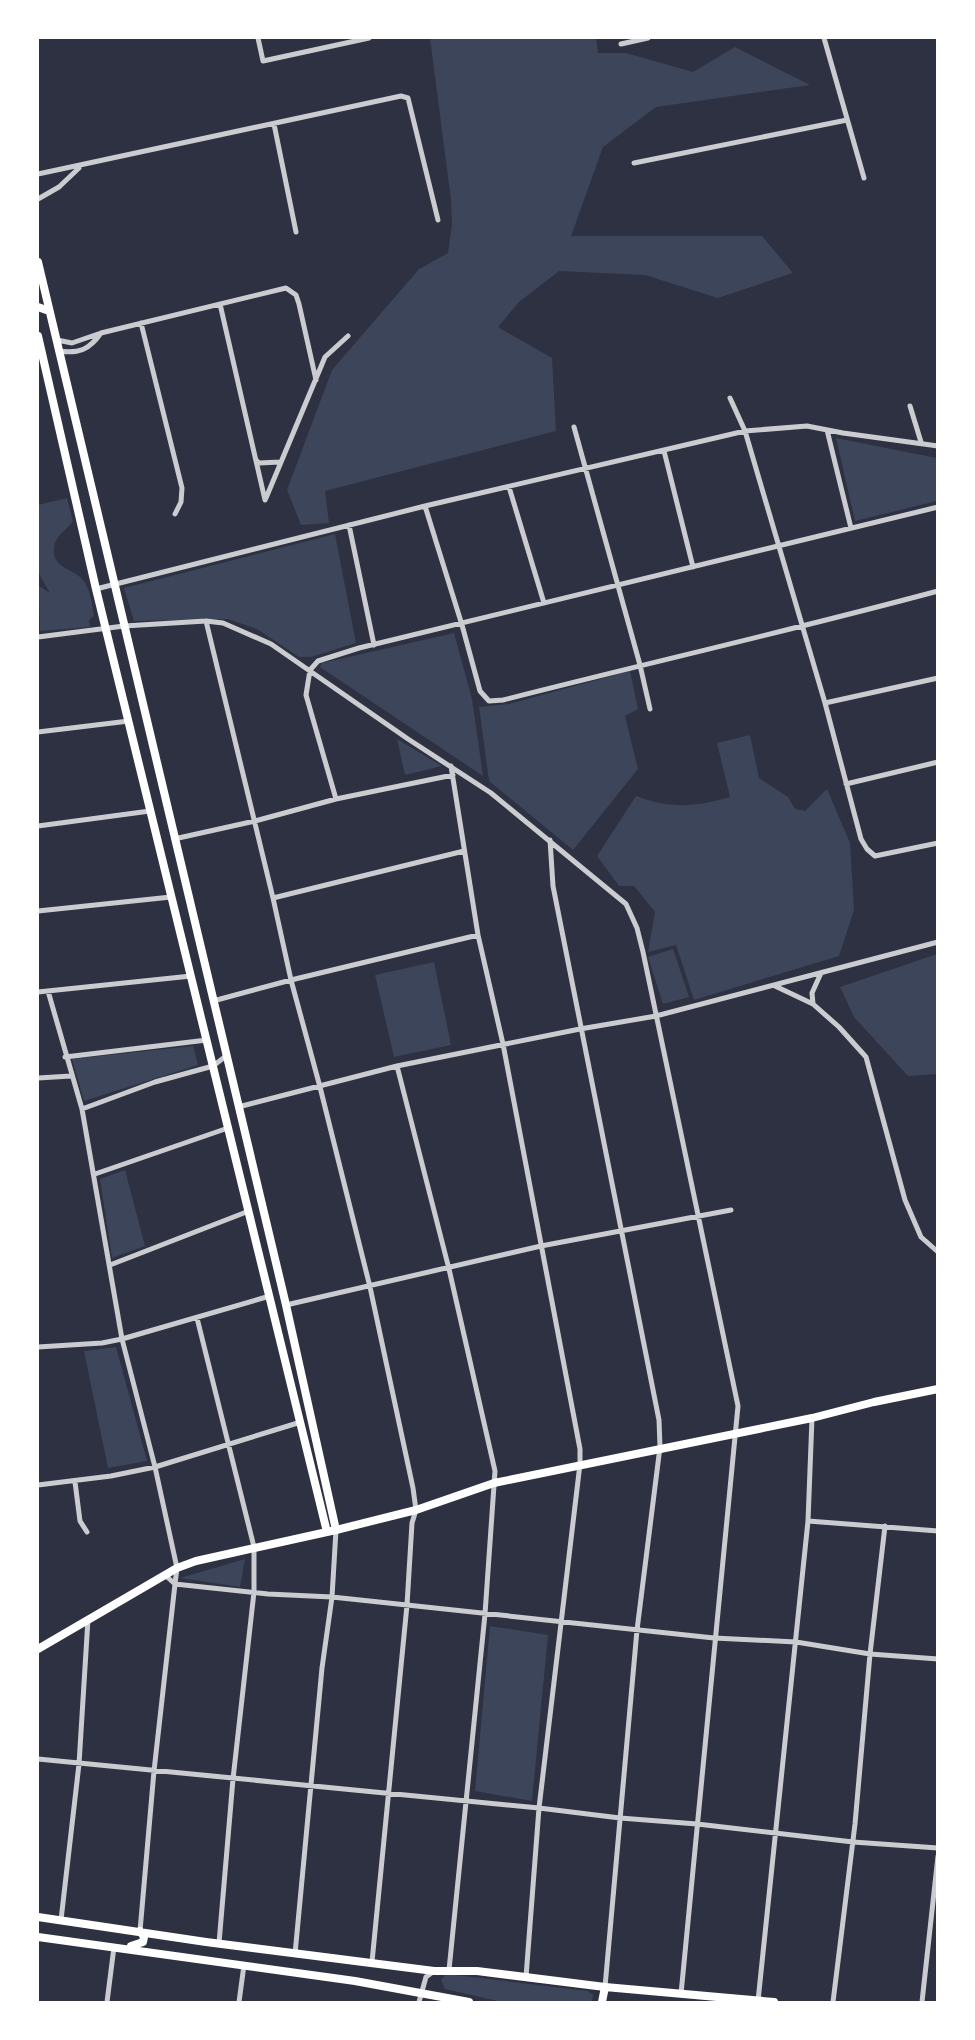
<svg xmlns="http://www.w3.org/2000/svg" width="975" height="2040" font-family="'Varela Round',sans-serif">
<rect width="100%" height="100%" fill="#2d3142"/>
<path fill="#3c4559" d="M 430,38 L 596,38 L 598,53 L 626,53 L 693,72 L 735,47 L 810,85 L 656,107 L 603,147 L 571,236 L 762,236 L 793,273 L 718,298 L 645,275 L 559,271 L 519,302 L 498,327 L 552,358 L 556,431 L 325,491 L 329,523 L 301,525 L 287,490 L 332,370 L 419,269 L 448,253 L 452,225 L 451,200 Z
M 836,438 L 937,458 L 937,501 L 855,521 Z
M 67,498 L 73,521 C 68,529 58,534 55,543 C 48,569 74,568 83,580 C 91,590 92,605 94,616 L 89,620 L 90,627 L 40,631 L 39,586 L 50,593 L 38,572 L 38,505 Z
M 335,534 L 356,643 L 311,657 L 299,657 L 257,629 L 228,619 L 134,621 L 124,588 Z
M 454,633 L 472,699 L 483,776 L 320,667 L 322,663 Z
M 630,671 L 638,709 L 625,716 L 638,769 L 573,850 L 489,781 L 479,707 L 509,704 Z
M 750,735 L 759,778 L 788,797 L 795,809 L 805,811 L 827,789 L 850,843 L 854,910 L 839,956 L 694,1000 L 676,945 L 648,952 L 655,912 L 634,886 L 619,886 L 597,856 L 636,796 C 670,809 695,807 730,797 L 717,743 Z
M 397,739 L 442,766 L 405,775 Z
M 673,949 L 689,997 L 663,1004 L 648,957 Z
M 937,954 L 937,1074 L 908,1076 L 854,1017 L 840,987 Z
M 434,962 L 451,1045 L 394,1057 L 375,975 Z
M 193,1046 L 198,1065 L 84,1101 L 72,1059 Z
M 125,1170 L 145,1246 L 112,1258 L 100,1179 Z
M 116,1347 L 147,1461 L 108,1468 L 84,1351 Z
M 245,1559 L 240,1587 L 180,1578 Z
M 490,1626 L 548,1635 L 532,1801 L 475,1791 Z
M 445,1975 L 455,1975 L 588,1991 L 593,1995 L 592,2002 L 502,2002 L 445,1989 L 441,1980 Z"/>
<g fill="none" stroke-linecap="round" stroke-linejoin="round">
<path stroke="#caccd0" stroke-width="5" d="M 258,38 L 263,61 L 369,38
M 824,38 L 864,178
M 621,44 L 648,38
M 274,124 L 296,232
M 634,163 L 847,120
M 38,174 L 401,96 L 408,98 L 438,220
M 38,199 L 59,187 L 79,168
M 220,304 L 265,500
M 141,323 L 182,488 L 181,502 L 175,514
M 101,333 L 286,288 L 296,295 L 299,304 L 316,380
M 57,340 L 72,343 L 101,333 C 89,350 79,354 58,351
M 730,398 L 745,431 L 825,703 L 861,839 L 867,849 L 875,856 L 938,843
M 910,406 L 921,442
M 574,427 L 640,665 L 650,709
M 827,430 L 851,528
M 664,451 L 693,567
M 256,460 L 259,463 L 280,462
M 509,487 L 544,603
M 266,498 L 325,357 L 348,336
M 425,506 L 462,625 L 480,691 L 489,701 L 503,700 C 648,663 793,630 938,591
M 349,525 L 374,645
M 96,589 L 425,506 L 745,431 L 807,426 L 843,433 L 938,446
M 206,621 L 273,898 L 291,980 L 320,1087 L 370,1287 L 413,1488 L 416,1510 L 412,1523 L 407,1605 L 372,1962
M 38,637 L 124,626 L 206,621 L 223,623 L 271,644 L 408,739 L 491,793 L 626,904 L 637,928 L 643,952 L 738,1406 L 681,1994
M 825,703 L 938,678
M 38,732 L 129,721
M 451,766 L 478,935 L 503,1044 L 580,1449 L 580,1464 L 539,1808 L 526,1977
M 846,784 L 938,762
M 336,799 L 306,695 L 310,670 L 318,661 L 359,648 L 938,507
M 38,826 L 150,811
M 174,839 L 255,821 L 336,799 L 453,775
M 550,840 L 553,886 L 659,1420 L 660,1447 L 637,1630 L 605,1987
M 273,898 L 464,851
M 38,911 L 171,897
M 775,986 L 813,1004 L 812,993 L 821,973
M 48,991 L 82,1109 L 122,1339 L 155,1467 L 177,1568 L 175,1584 L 268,1594 L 332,1597 L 714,1638 L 796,1642 L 870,1654 L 938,1659
M 38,992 L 191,976
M 213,1001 L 291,980 L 478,935
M 813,1004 L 839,1027 L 866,1057 L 905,1200 L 921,1237 L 938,1252
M 65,1057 L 207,1040
M 397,1066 L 449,1269 L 495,1471 L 485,1614 L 449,1970
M 38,1078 L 71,1076
M 238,1107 L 397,1066 L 580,1029 L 656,1016 L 938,942
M 82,1109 L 155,1082 L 213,1066 L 226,1056
M 95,1174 L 228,1128
M 110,1265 L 249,1211
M 286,1305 L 541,1246 L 731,1210
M 197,1318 L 254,1547 L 254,1592 L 233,1779 L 219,1943
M 38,1347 L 102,1343 L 122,1339 L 270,1296
M 75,1482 L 80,1521 L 87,1532
M 38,1485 L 111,1476 L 155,1467 L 301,1422
M 808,1521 L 938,1531
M 38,1759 L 539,1808 L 620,1818 L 697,1824 L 853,1842 L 938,1848
M 61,1920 L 79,1764 L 88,1619
M 140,1931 L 154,1771 L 175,1584 L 165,1575
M 295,1954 L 322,1668 L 332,1597 L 336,1530
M 758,2001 L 808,1521 L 812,1418
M 107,2002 L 114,1947
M 239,2002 L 244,1965
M 419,2002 L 426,1977 L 434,1971
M 833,2002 L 855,1824 L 870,1654 L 885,1526
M 922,2002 L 938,1856"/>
<path stroke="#fff" stroke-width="8" d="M 38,262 L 286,1305 L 336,1530
M 38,307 L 49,311
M 38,336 L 96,589 L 327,1532
M 38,1649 L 177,1568 L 196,1561 L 336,1530 L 416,1510 L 494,1483 L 812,1418 L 874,1402 L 938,1389
M 38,1917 L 206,1942 L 434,1971 L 477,1971 L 605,1987 L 774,2002
M 38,1937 L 355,1981 L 469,2002
M 131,1946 L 143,1942 L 144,1937 L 140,1931
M 602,2002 L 605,1987"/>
</g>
<rect width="975" height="2040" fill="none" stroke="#ffffff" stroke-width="78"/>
</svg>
